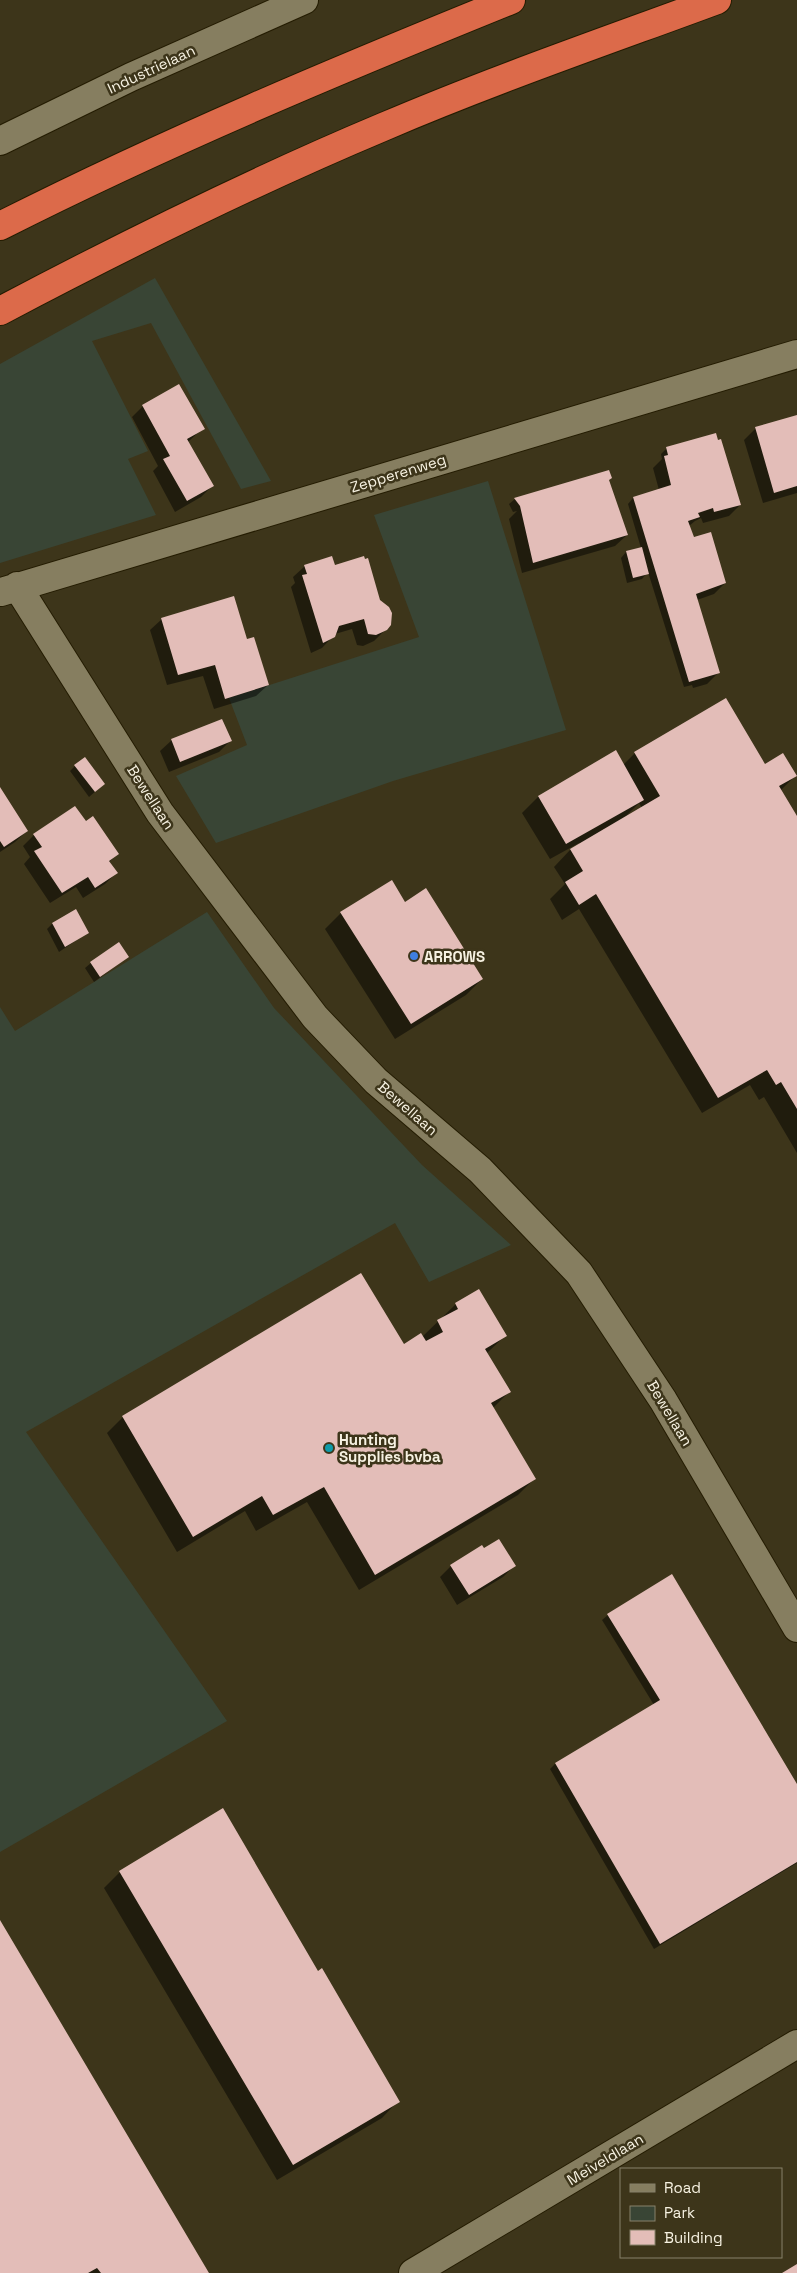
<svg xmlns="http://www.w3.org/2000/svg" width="797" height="2273" font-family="'Space Grotesk',sans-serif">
<rect width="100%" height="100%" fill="#3d351a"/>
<path fill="#394535" d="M 155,278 L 271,481 L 241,489 L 151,323 L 92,341 L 148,451 L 128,459 L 156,515 L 0,563 L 0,364 Z
M 488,481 L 566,730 L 393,781 L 216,843 L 176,776 L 247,745 L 229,698 L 419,637 L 374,515 Z
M 207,912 L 274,1008 L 422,1165 L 511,1245 L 429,1282 L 395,1223 L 26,1432 L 227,1721 L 0,1852 L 0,1007 L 15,1031 Z"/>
<path fill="#0007" fill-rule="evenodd" d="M 143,406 L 203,428 L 188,442 L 212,486 L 201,497 L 175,512 L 153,471 L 158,466 L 132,417 Z
M 797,416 L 797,493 L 763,503 L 744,440 L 756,428 Z
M 667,448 L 740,505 L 729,516 L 703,523 L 701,518 L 695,521 L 689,526 L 693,539 L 725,583 L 714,594 L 697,600 L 718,673 L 707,684 L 693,688 L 692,685 L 684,687 L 648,572 L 642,579 L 627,583 L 621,558 L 626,552 L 641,548 L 628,504 L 633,498 L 659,490 L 653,468 L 662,459 L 661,454 Z
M 608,471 L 608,480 L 627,535 L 615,546 L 522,573 L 509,519 L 517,511 L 513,512 L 509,504 L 515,499 Z
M 305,566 L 334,567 L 379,601 L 386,629 L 374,641 L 363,646 L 357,645 L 352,629 L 335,634 L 322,648 L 311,653 L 291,587 L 295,583 L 293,577 Z
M 162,619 L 246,641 L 268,685 L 256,696 L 214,709 L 203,676 L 167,685 L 150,630 Z
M 172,740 L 230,741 L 219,752 L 169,772 L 160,751 Z
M 616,752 L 623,765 L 635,753 L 765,765 L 795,776 L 780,791 L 797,820 L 797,1153 L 764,1097 L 759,1100 L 750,1085 L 702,1113 L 579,909 L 562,920 L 550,899 L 565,884 L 554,867 L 570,850 L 580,845 L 579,843 L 550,859 L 522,813 L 538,797 ZM 639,803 L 642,808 L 626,816 Z
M 75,766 L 104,784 L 89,797 L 70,771 Z
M 0,789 L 27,831 L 15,842 L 0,852 Z
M 85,823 L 117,854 L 109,862 L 116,873 L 105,884 L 83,898 L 76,887 L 50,903 L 24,864 L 30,857 L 23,846 L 34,835 Z
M 405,904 L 482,979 L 466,995 L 395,1039 L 325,929 L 341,913 Z
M 75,911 L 87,933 L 59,952 L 47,929 L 52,924 Z
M 128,957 L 94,982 L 85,968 L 91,963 Z
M 456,1304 L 506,1335 L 487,1353 L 509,1392 L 493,1408 L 534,1479 L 518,1495 L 359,1590 L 307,1502 L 256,1531 L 245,1511 L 177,1552 L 107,1433 L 123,1417 L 404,1346 L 422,1337 Z
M 451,1566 L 514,1566 L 503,1577 L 457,1605 L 440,1577 Z
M 608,1615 L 797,1787 L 797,1863 L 654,1949 L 550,1769 L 555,1764 L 654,1705 L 602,1620 Z
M 120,1872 L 317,1973 L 398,2101 L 382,2118 L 277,2180 L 104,1888 Z
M 0,1922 L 207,2273 L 0,2273 Z"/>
<path fill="#e3bdb8" d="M 179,384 L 205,429 L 187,439 L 214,486 L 187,501 L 163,459 L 170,456 L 142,405 Z
M 797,415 L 797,486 L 774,493 L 755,427 Z
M 716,433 L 718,440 L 721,439 L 741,505 L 714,512 L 713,508 L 698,513 L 700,517 L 688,521 L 694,537 L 711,532 L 726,583 L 696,594 L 720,673 L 689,682 L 633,497 L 671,485 L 664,456 L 668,455 L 666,447 Z
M 609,470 L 612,478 L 609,480 L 628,535 L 533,563 L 520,506 L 514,498 Z
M 642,547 L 649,574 L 633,578 L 626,551 Z
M 332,556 L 335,565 L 364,556 L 365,559 L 368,558 L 380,600 L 389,607 L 392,613 L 391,625 L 387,630 L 376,635 L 368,634 L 364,619 L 339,626 L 335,637 L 323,643 L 302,575 L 307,574 L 304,565 Z
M 234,596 L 247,639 L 254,637 L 269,685 L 225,699 L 215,665 L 178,675 L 161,618 Z
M 726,698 L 765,764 L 783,753 L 797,776 L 779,786 L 797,816 L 797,1109 L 781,1082 L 776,1085 L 767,1070 L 718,1098 L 596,894 L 579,905 L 565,882 L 583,871 L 570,849 L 660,796 L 634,752 Z
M 222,719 L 232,741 L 180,762 L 171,739 Z
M 616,750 L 644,800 L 566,844 L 538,796 Z
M 85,757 L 105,784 L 95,792 L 74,765 Z
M 0,787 L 28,831 L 4,847 L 0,841 Z
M 75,806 L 86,821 L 93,816 L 119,854 L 109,861 L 118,873 L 95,888 L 88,877 L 62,893 L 34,851 L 42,847 L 33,834 Z
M 392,880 L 405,902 L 426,888 L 483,979 L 411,1024 L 340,912 Z
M 76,909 L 89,933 L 65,947 L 52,923 Z
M 119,942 L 129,957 L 100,977 L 90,962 Z
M 361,1273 L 404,1344 L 421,1333 L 426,1341 L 443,1332 L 437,1320 L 458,1309 L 455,1303 L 479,1289 L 507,1336 L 485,1349 L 511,1392 L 491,1403 L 536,1479 L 375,1575 L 324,1487 L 273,1515 L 262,1496 L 193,1537 L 122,1416 Z
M 499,1539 L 516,1566 L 469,1595 L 450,1565 L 482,1545 L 484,1548 Z
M 672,1574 L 797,1784 L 797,1862 L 660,1944 L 555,1763 L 660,1700 L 607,1614 Z
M 223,1808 L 318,1971 L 322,1968 L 400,2102 L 293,2165 L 119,1871 Z
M 0,1920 L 209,2273 L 101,2273 L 97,2268 L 88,2273 L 0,2273 Z
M 797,2264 L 797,2273 L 782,2273 Z"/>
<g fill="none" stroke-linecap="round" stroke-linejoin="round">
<defs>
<path id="minor" d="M 0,141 L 131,77 L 304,0
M 17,586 L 160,813 L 315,1017 L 376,1081 L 480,1170 L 579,1273 L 663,1400 L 797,1628
M 1,592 L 797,354
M 413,2273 L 797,2044"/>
<path id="trunk" d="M 0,226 C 166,142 338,70 511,0
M 0,311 C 125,245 252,182 383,127 C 493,80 606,41 717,0"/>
</defs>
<use href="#minor" stroke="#241c02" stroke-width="30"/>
<use href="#trunk" stroke="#241c02" stroke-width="30"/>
<use href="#minor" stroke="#867e60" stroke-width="28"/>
<use href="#trunk" stroke="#dc6a4a" stroke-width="28"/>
</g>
<circle fill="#3f7fe0" stroke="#3d351a" stroke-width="2" cx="414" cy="956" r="5"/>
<circle fill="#0f9aa8" stroke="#3d351a" stroke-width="2" cx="329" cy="1448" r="5"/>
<g text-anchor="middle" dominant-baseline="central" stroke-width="5" stroke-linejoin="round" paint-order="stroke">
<g font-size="15" fill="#f7f2e2" stroke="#3d351a">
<text transform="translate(151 69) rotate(-25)">Industrielaan</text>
<text transform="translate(398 473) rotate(-17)">Zepperenweg</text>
<text transform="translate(151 797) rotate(57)">Bewellaan</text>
<text transform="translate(408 1108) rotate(41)">Bewellaan</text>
<text transform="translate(670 1413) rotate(59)">Bewellaan</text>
<text transform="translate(605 2159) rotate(-31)">Meiveldlaan</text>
</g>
<g font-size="15" font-weight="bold" fill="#f7f2e2" stroke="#3d351a" text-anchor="start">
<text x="424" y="956">ARROWS</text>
<text x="339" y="1439">Hunting<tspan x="339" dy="17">Supplies bvba</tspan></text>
</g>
</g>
<rect x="620" y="2168" width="162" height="90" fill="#3d351a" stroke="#87816a"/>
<rect x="630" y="2184" width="25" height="8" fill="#867e60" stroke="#87816a"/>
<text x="664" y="2193" font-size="15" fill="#f7f2e2">Road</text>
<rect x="630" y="2206" width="25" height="15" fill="#394535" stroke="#87816a"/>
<text x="664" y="2218" font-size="15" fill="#f7f2e2">Park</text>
<rect x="630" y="2230" width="25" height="15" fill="#e3bdb8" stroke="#87816a"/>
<text x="664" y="2243" font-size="15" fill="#f7f2e2">Building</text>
</svg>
